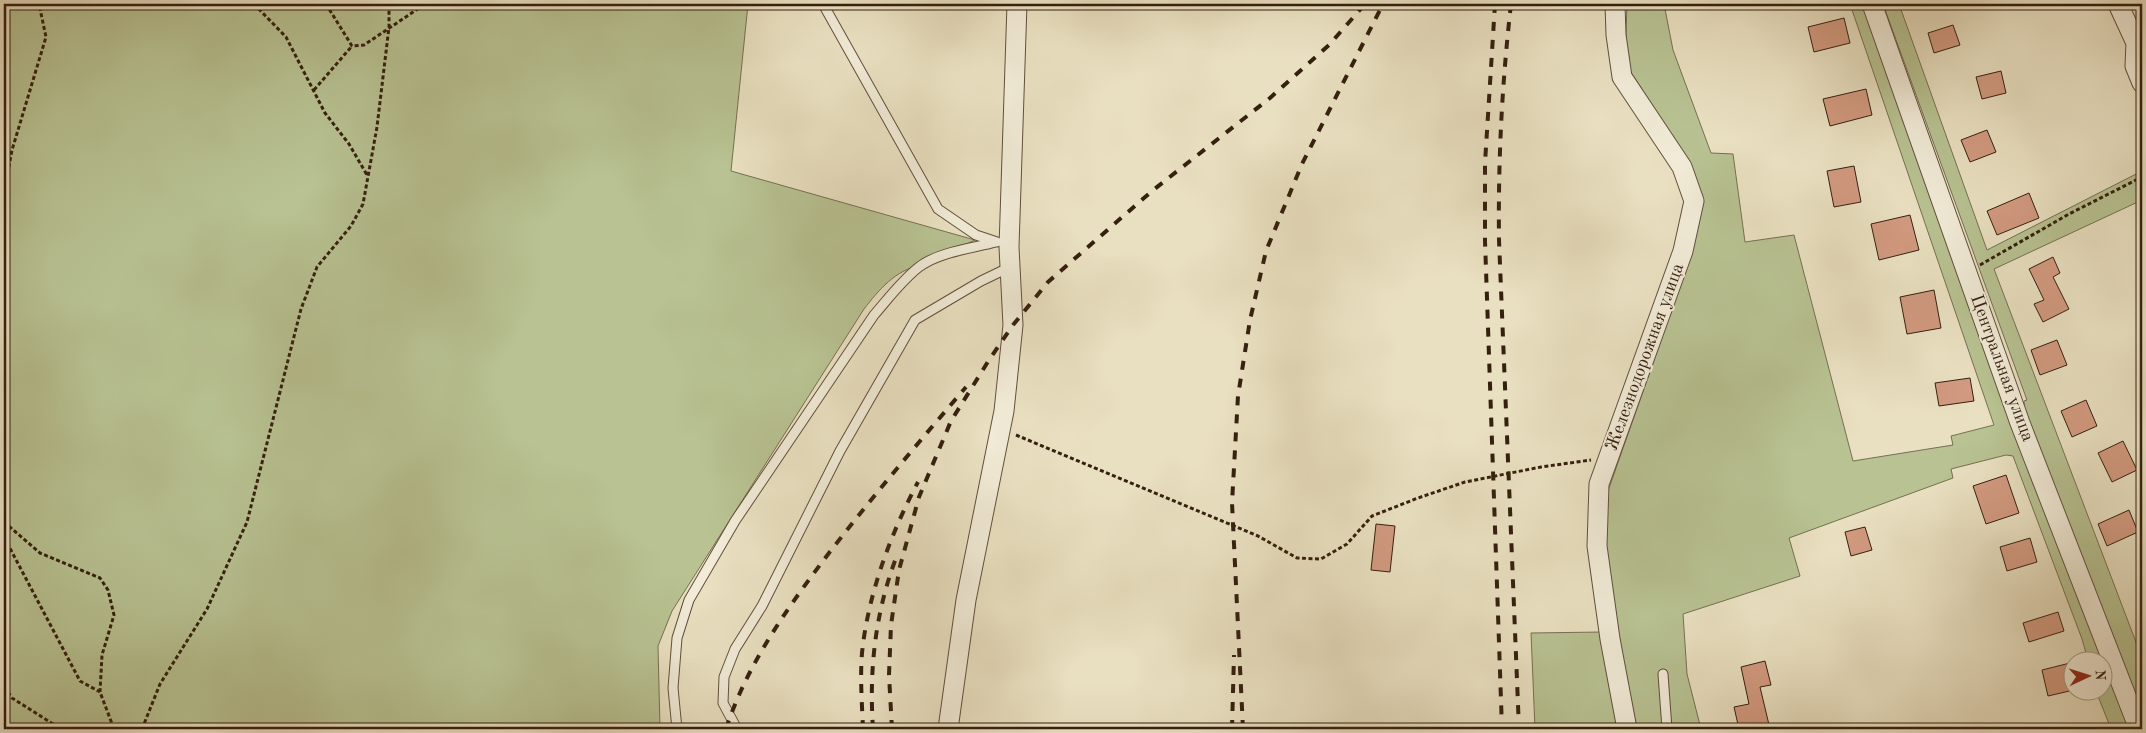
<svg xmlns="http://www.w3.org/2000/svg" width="2146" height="733" font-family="'Old Standard TT',serif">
<rect width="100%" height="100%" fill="#e9e0c1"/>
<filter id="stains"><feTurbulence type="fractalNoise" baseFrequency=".004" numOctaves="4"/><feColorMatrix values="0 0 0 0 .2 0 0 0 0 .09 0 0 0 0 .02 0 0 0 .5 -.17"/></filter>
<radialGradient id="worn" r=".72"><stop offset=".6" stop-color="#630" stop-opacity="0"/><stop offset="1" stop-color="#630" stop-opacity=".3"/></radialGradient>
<path fill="#b8c292" stroke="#767050" d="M 4,4 L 748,4 L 731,171 L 975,240 L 920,266 C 896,269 878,291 864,309 L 672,611 L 658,646 L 660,729 L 4,729 Z
M 1627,4 L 1664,4 L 1673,50 L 1711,153 L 1733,154 L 1745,242 L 1794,235 L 1853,461 L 1953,445 L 1951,436 L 1994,425 L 1850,4 L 1864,4 L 2016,430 L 2102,660 L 2088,660 L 2082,639 L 2013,456 L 2006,455 L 1951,469 L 1953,478 L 1789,538 L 1800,576 L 1683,614 L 1687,674 L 1701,729 L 1632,729 L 1603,527 L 1608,491 L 1693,249 L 1688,160 L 1625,63 Z
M 1883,4 L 1899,4 L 1987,250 L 2142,171 L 2142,200 L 1994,269 L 2142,658 L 2142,714 L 2025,419 L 2024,401 L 2027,400 Z
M 1602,632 L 1619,729 L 1535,729 L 1531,633 Z
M 2104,664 L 2110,681 L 2119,683 L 2136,729 L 2111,729 L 2096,691 L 2104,690 Z"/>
<path fill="#d29a80" stroke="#351f0f" d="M 1844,18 L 1850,43 L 1814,52 L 1808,27 Z
M 1953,25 L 1960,45 L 1934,53 L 1928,33 Z
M 2001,71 L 2006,93 L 1982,99 L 1976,77 Z
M 1866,89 L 1872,115 L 1830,126 L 1823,99 Z
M 1987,130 L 1996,152 L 1970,162 L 1961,140 Z
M 1854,166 L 1861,202 L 1834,207 L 1827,171 Z
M 2029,193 L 2039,218 L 1997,235 L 1987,211 Z
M 1910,215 L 1919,250 L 1879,260 L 1871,224 Z
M 2053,257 L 2060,273 L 2053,277 L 2069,309 L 2043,322 L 2034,304 L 2044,300 L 2029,269 Z
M 1934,290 L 1941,328 L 1907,334 L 1900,297 Z
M 2057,340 L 2067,365 L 2040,375 L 2031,350 Z
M 1970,378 L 1974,401 L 1939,406 L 1935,383 Z
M 2086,400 L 2097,426 L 2072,437 L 2061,411 Z
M 2123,441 L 2137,470 L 2112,482 L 2098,453 Z
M 2006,475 L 2019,513 L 1986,524 L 1973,486 Z
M 2129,510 L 2138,532 L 2107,546 L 2098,524 Z
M 1376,524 L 1395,526 L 1390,572 L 1371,570 Z
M 1865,527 L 1872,550 L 1851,556 L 1845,532 Z
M 2030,538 L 2037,562 L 2007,571 L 2000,547 Z
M 2058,612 L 2064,631 L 2029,642 L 2023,623 Z
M 1765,661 L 1771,685 L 1760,687 L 1770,729 L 1739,729 L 1734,707 L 1749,704 L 1741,667 Z
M 2074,662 L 2074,690 L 2048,696 L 2042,670 Z"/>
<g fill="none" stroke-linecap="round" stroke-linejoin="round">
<defs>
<path id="lane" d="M 823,4 L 938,209 L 976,235 L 997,242
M 1663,674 L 1667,729
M 677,729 L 673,688 L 677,638 L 689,600 L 735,521 L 874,315 C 888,299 902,280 919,267 C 938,252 974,248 996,242
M 737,729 L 723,703 L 724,677 L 735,649 L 762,606 L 840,451 L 915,320 L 981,281 L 1008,268"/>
<path id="street" d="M 1615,4 L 1616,35 L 1622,77 L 1682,167 L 1694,201 L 1683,251 L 1599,484 L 1597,546 L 1610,639 L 1627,729
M 1872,4 L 2020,423 L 2139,729
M 2118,4 L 2136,43 L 2135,66 L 2142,83
M 948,729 L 966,600 L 1004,411 L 1013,325 L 1009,247 L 1017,4"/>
</defs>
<use href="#lane" stroke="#624f3c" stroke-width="11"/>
<use href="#street" stroke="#624f3c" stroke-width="21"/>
<path stroke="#351f0f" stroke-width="3" stroke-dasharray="4 2.5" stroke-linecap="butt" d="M 254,4 L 286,37 L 325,113 L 349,144 L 367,175
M 326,4 L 352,46 L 364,45 L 425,4
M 314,90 L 352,46
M 4,193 L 12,150 L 46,37 L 39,4
M 1980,265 L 2069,214 L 2142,177
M 1016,435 L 1258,536 L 1297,558 L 1321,559 L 1347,544 L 1372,516 L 1418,498 L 1465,482 L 1541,467 L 1591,460
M 4,522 L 40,553 L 100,578 L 108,590 L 114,615 L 102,655 L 100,692 L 114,729
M 4,537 L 80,681 L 100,692
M 4,687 L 12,698 L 61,729
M 142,729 L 160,684 L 207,609 L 247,522 L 301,309 L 317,267 L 351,226 L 363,204 L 377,127 L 389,27 L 389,4"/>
<use href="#lane" stroke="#f1ebd7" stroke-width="9"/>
<use href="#street" stroke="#f1ebd7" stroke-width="19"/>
<path stroke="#351f0f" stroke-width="4" stroke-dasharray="9 9" stroke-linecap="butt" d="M 1495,4 L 1485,163 L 1485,241 L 1502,729
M 1511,4 C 1502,83 1498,160 1499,240 L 1519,729
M 726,729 C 747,664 788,607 829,553 C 873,496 919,442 966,387
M 863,729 C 862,704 860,678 862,653 C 868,594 891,533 918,482
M 873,729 C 869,670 875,614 896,558
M 892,729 L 889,675 L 891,625 L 899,570 L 919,497 L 951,421 L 989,360 L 1013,325 L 1048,282 L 1152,191 L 1270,98 L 1329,45 L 1365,4
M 1232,729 L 1234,655
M 1243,729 L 1232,503 L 1238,396 L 1250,320 L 1266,251 L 1302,164 L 1383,4"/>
</g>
<g text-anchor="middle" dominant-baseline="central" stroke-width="4" stroke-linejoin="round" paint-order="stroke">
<g font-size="18" fill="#351f0f" stroke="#f1ebd7">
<text transform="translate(1645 357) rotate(-70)">Железнодорожная улица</text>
<text transform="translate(2002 368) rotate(70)">Центральная улица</text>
</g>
</g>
<rect width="2146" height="733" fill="none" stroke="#e9e0c1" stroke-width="20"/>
<rect x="5" y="5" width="2136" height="723" fill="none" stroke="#351f0f" stroke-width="2.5"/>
<rect x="10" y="10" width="2126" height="713" fill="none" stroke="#351f0f"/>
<g transform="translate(2088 676) rotate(86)"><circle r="24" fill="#f1ebd7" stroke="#a69987"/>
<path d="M0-4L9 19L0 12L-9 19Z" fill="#8f2418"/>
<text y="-8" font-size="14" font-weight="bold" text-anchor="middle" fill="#351f0f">N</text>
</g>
<rect width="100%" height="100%" filter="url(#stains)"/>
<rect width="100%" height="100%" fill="url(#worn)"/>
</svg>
